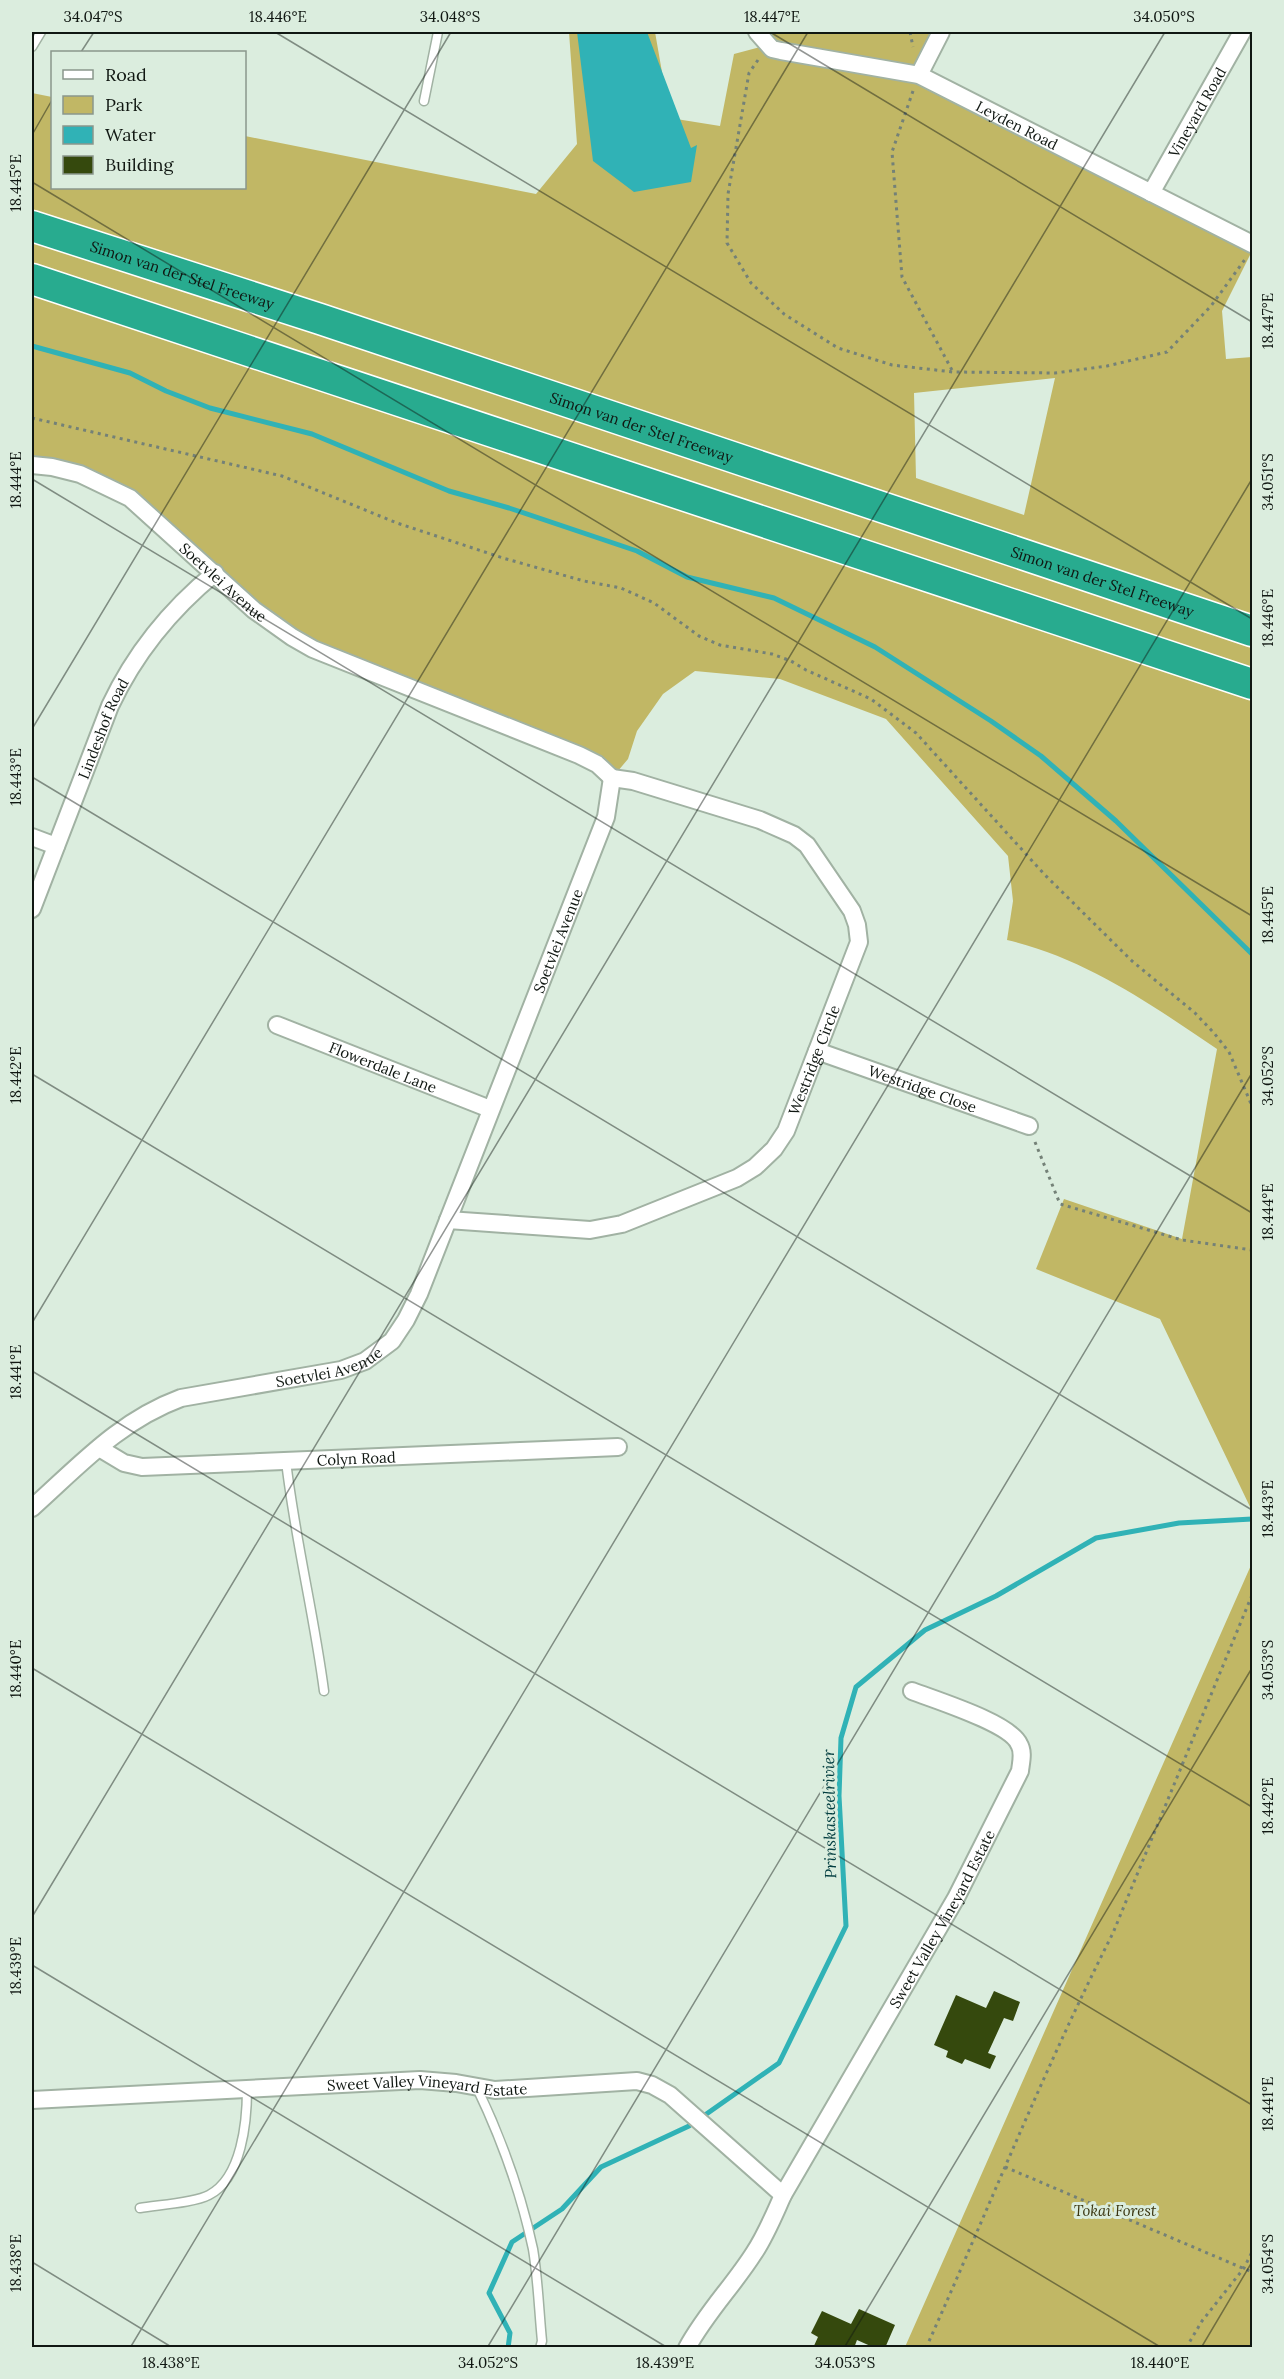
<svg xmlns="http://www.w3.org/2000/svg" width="1284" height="2379" font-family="Lora,serif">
<rect width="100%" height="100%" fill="#dbedde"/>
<path fill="#c1b765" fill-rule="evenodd" d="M 569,32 L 655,32 L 670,118 L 720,126 L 734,54 L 768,45 L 758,32 L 941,32 L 919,74 L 1252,251 L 1222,311 L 1226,359 L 1252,357 L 1252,1511 L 1160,1319 L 1036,1269 L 1064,1199 L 1182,1239 L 1217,1049 C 1152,1005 1085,958 1007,940 L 1013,901 L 1008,856 L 886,719 L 780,679 L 695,671 L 663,694 L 637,731 L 628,759 L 612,778 L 597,764 L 313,649 L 130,498 L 32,465 L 32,93 L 52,97 L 52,188 L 244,188 L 245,136 L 536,194 L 577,144 ZM 1055,378 L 1024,515 L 916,478 L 914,393 Z
M 1252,1563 L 1252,2347 L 905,2347 Z"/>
<path fill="#30b2b6" d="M 577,32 L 647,32 L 691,148 L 697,145 L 691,182 L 634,192 L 593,161 Z"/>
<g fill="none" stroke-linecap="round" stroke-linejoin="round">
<path stroke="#30b2b6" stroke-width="5" d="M 32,346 L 130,373 L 166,391 L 210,408 L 312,434 L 449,491 L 509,508 L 637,551 L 687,577 L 774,598 L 875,647 L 991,721 L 1041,756 L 1116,821 L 1252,954
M 705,2115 L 779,2063 L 846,1926 L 839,1796 L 841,1738 L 856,1687 L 925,1630 L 996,1596 L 1096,1538 L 1179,1523 L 1252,1519
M 508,2348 L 510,2333 L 489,2293 L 512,2242 L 562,2209 L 601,2167 L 689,2126"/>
</g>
<path fill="#35490d" d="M 994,1991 L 1020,2002 L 1013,2021 L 1004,2018 L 988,2053 L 996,2056 L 990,2069 L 965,2059 L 962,2064 L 946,2057 L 948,2051 L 934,2045 L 956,1995 L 986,2008 Z
M 859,2309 L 895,2325 L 885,2348 L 875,2348 L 857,2340 L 854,2348 L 813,2348 L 818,2337 L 811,2333 L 822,2311 L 851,2324 Z"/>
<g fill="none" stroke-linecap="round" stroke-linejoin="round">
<defs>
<path id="service" d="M 32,47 L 41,32
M 424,101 L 438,32
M 286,1461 C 295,1539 314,1614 324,1691
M 477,2088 C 502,2140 521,2193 533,2249 C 538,2279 539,2311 542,2341 L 540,2348
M 140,2208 C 157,2205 194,2203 209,2195 C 242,2178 247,2121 247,2089"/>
<g id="minor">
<path id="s1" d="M 757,32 L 772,49 L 781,51 L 919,75 L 1252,244"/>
<path d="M 919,75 L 941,32"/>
<path id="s2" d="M 1151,193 L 1242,32"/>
<path id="s3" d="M 32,465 L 52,467 L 80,474 L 130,498 L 254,610 L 292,637 L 313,649 L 579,755 L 597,764 L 612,778"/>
<path d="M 32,837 L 56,846"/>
<path id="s4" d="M 32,909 L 110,706 C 134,655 171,609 215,573"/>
<path id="s5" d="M 277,1025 L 490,1109"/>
<path id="s6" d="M 817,1051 L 1029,1126"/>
<path id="s7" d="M 448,1220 L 590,1230 L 622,1224 L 737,1178 L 755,1167 L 774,1149 L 786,1131 L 859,942 L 857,925 L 852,911 L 807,845 L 794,835 L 760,820 L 633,781 L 612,778"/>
<path id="s8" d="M 99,1448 L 124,1463 L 142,1467 L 618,1447"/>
<path id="s9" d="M 32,1508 C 80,1465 119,1421 181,1398 L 341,1370 L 365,1361 L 392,1341 L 406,1320 L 419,1294 L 606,817 L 612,778"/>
<path id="s10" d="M 32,2100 L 420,2080 L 456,2083 L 495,2090 L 637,2081 L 652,2085 L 670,2095 L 783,2195"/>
<path id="s11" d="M 687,2348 C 706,2313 733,2286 754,2253 C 766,2235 774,2215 783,2195 L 956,1898 L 1020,1771 C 1021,1762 1024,1752 1019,1744 C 1010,1723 935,1700 912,1691"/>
</g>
<g id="motorway">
<path id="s12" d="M 32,226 L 320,319 L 1252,631"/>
<path d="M 32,279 L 1252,684"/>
</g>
</defs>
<use href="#service" stroke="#a1b2a3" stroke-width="11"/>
<use href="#minor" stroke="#a1b2a3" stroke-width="20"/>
<use href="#motorway" stroke="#fff" stroke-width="33"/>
<path stroke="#748177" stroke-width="3" stroke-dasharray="3 4.5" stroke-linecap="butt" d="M 910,32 L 913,47
M 758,60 L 749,73 L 728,194 L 727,243 L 751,283 L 784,314 L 838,348 L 892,365 L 953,372 L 1055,373 L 1107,366 L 1167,352 L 1211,306 L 1246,258
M 913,91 L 892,152 L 902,277 L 953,372
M 32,418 L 282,476 L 397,523 L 503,558 L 584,581 L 621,588 L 654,603 L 699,636 L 720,645 L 772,654 L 791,661 L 806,670 L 871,699 L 916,733 L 1045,875 L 1132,961 L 1195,1013 L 1214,1033 L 1229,1052 L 1252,1106
M 1035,1142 L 1060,1204 L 1182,1240 L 1252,1250
M 1005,2167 L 1252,2272
M 926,2348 C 988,2210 1044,2069 1113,1933 L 1252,1595
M 1186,2348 L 1202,2321 L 1244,2268 L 1252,2252"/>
<use href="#service" stroke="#fff" stroke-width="8"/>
<use href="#minor" stroke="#fff" stroke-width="16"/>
<use href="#motorway" stroke="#28ab8f" stroke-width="30"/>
</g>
<path fill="none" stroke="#101712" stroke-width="1.5" stroke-opacity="0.45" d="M 275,32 L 1252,619M 770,32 L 1252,322M 81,52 L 94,32M 32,135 L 52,100M 32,182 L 1252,916M 32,479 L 1252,1213M 32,729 L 451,32M 32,777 L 1252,1510M 32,1074 L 1252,1807M 32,1323 L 808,32M 32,1371 L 1252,2105M 32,1668 L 1162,2348M 32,1917 L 1165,32M 32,1965 L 668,2348M 32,2262 L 173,2348M 130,2348 L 1252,479M 487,2348 L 1252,1073M 844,2348 L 1252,1668M 1201,2348 L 1252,2262"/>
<g text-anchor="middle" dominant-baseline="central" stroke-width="6" stroke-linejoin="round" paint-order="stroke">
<g font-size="15" fill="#101712" stroke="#dbedde">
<text stroke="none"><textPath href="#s2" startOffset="93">Vineyard Road</textPath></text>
<text stroke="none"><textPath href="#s1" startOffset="282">Leyden Road</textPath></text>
<text stroke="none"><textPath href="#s12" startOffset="158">Simon van der Stel Freeway</textPath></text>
<text stroke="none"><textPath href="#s12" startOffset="642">Simon van der Stel Freeway</textPath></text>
<text stroke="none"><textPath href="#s3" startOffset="230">Soetvlei Avenue</textPath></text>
<text stroke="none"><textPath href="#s12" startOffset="1128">Simon van der Stel Freeway</textPath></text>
<text stroke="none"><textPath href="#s4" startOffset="194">Lindeshof Road</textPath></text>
<text stroke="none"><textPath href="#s9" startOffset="842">Soetvlei Avenue</textPath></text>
<text stroke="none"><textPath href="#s7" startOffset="444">Westridge Circle</textPath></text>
<text stroke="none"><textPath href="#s5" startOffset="114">Flowerdale Lane</textPath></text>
<text stroke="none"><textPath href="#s6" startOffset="112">Westridge Close</textPath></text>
<text stroke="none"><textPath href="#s9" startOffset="338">Soetvlei Avenue</textPath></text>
<text stroke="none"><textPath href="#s8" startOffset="262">Colyn Road</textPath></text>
<text stroke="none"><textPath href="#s11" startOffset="500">Sweet Valley Vineyard Estate</textPath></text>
<text stroke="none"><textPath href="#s10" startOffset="396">Sweet Valley Vineyard Estate</textPath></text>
</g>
<g font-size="15" font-style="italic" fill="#3a3510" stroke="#dbedde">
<text x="1115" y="2210">Tokai Forest</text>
</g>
<g font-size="16" font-style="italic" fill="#033e40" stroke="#dbedde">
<text transform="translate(829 1814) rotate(-91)">Prinskasteelrivier</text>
</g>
</g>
<rect width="1284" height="2379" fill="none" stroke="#dbedde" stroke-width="66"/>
<rect x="51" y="51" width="195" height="138" fill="#dbedde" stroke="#8a978c" stroke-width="1.5"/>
<rect x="63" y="70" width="30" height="9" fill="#ffffff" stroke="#8a978c" stroke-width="1.5"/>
<text x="105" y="81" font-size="18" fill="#101712">Road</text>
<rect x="63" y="96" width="30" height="18" fill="#c1b765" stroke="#8a978c" stroke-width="1.5"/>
<text x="105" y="111" font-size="18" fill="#101712">Park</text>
<rect x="63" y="126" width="30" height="18" fill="#30b2b6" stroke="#8a978c" stroke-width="1.5"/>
<text x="105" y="141" font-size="18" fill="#101712">Water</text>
<rect x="63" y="156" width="30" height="18" fill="#35490d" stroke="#8a978c" stroke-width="1.5"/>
<text x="105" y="171" font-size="18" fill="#101712">Building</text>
<rect x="33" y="33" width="1218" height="2313" fill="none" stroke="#101712" stroke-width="2"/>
<g font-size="15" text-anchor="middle" fill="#101712">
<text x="93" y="22">34.047°S</text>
<text x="278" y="22">18.446°E</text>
<text x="450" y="22">34.048°S</text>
<text x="772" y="22">18.447°E</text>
<text x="1164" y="22">34.050°S</text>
<text transform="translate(16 183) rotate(-90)" y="5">18.445°E</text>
<text transform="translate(1268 321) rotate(-90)" y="5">18.447°E</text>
<text transform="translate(16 480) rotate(-90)" y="5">18.444°E</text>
<text transform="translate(1268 482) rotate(-90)" y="5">34.051°S</text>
<text transform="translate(1268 618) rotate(-90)" y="5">18.446°E</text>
<text transform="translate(16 777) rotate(-90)" y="5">18.443°E</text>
<text transform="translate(1268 915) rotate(-90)" y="5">18.445°E</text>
<text transform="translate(16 1075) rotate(-90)" y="5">18.442°E</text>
<text transform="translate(1268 1076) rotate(-90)" y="5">34.052°S</text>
<text transform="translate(1268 1212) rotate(-90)" y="5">18.444°E</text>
<text transform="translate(16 1372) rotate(-90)" y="5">18.441°E</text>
<text transform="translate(1268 1509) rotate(-90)" y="5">18.443°E</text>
<text transform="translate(16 1669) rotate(-90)" y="5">18.440°E</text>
<text transform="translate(1268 1670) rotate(-90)" y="5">34.053°S</text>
<text transform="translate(1268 1806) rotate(-90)" y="5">18.442°E</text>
<text transform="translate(16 1966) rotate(-90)" y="5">18.439°E</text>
<text transform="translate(1268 2104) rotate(-90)" y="5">18.441°E</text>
<text transform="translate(16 2263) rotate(-90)" y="5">18.438°E</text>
<text transform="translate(1268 2264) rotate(-90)" y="5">34.054°S</text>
<text x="171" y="2368">18.438°E</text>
<text x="488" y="2368">34.052°S</text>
<text x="665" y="2368">18.439°E</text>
<text x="845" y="2368">34.053°S</text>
<text x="1160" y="2368">18.440°E</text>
</g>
</svg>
